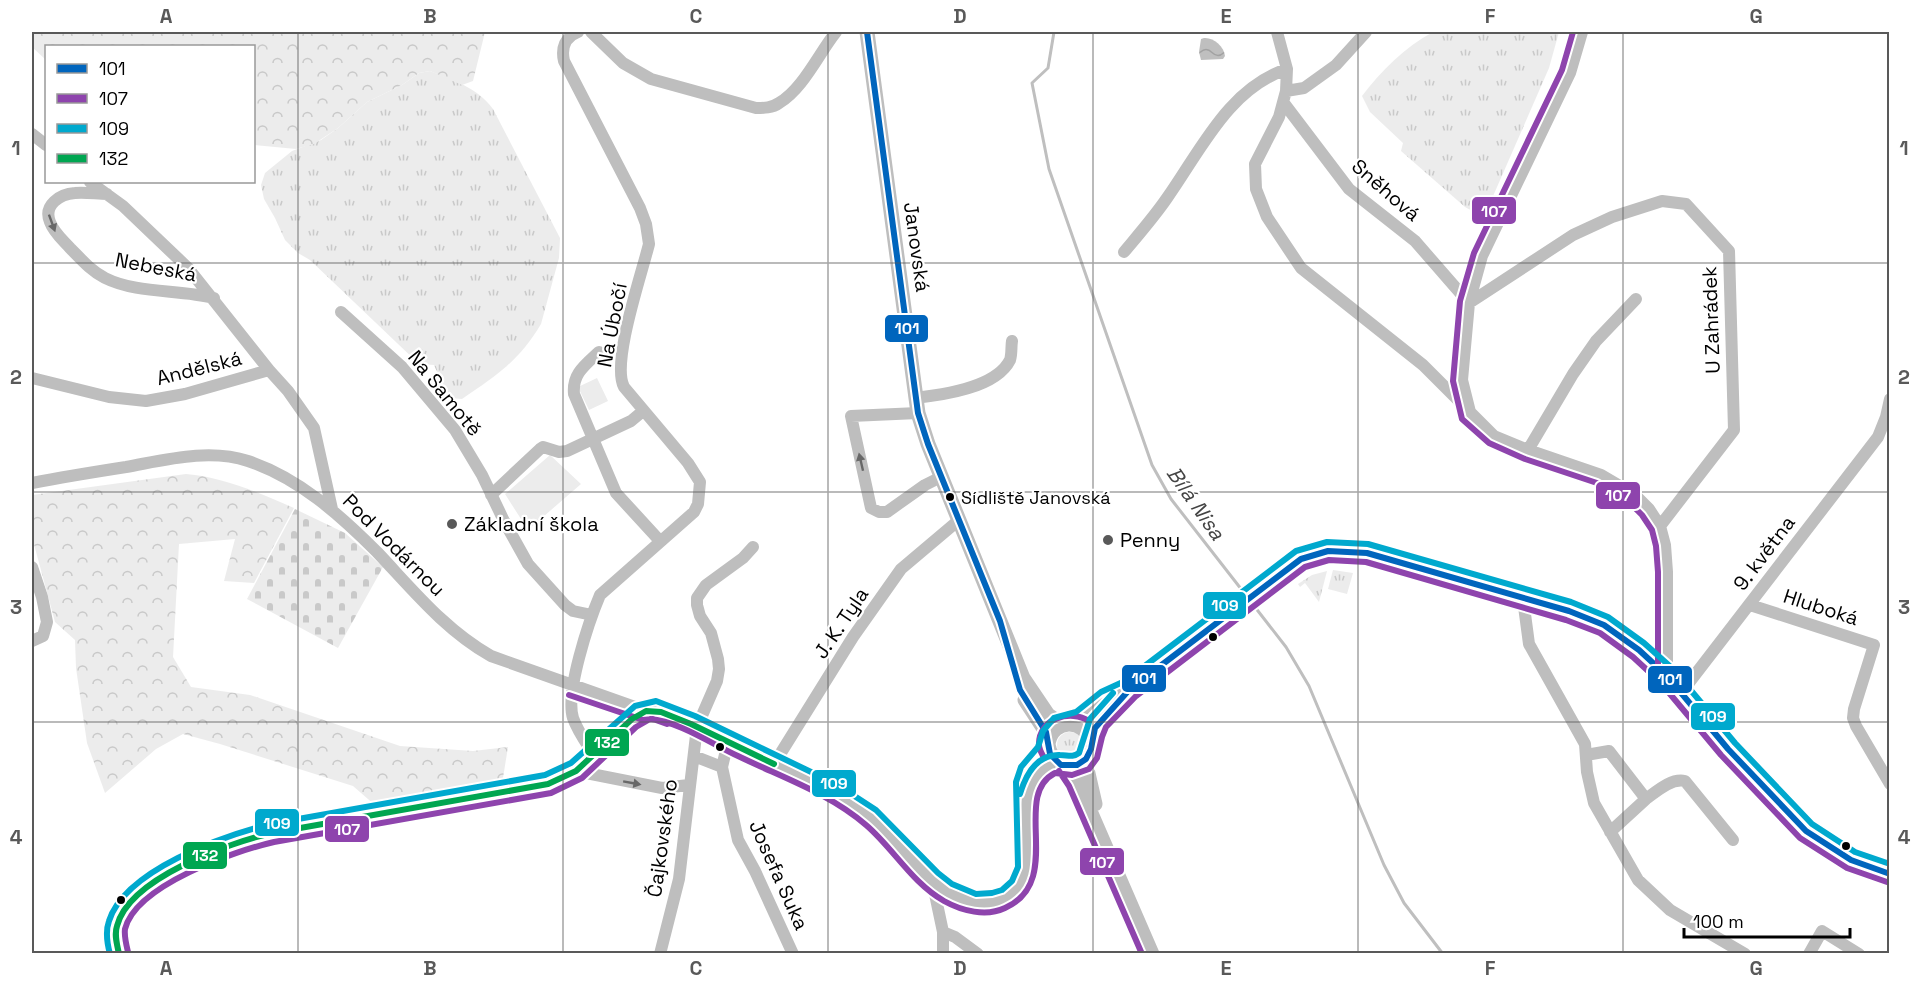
<svg xmlns="http://www.w3.org/2000/svg" width="1921" height="985" font-family="'Space Grotesk',sans-serif">
<defs>
<pattern id="grass-tufts" width="24" height="20" patternUnits="userSpaceOnUse" patternTransform="scale(1.5)"><rect width="24" height="20" fill="#ececec"/><path d="M3 7l-1-3M5 7V3M7 7l1-3M15 17l-1-3M17 17v-4M19 17l1-3" fill="none" stroke="#c9c9c9"/></pattern>
<pattern id="forest-crowns" width="20" height="18" patternUnits="userSpaceOnUse" patternTransform="scale(1.5)"><rect width="20" height="18" fill="#ececec"/><path d="M2 6a3 3 0 1 1 6 0M12 15a3 3 0 1 1 6 0" fill="none" stroke="#c9c9c9"/></pattern>
<pattern id="cemetery-stones" width="16" height="16" patternUnits="userSpaceOnUse" patternTransform="scale(1.5)"><rect width="16" height="16" fill="#ececec"/><path d="M2 7V4a2 2 0 0 1 4 0v3zM10 15v-3a2 2 0 0 1 4 0v3z" fill="#c9c9c9"/></pattern>
<pattern id="water-waves" width="16" height="10" patternUnits="userSpaceOnUse" patternTransform="scale(1.5)"><rect width="16" height="10" fill="#bfbfbf"/><path d="M0 5q4-4 8 0t8 0" fill="none" stroke="#a2a2a2"/></pattern>
</defs>
<rect width="100%" height="100%" fill="#fff"/>
<path fill="url(#grass-tufts)" d="M 1433,32 L 1559,32 L 1549,68 L 1490,203 C 1480,213 1477,214 1465,207 L 1401,151 L 1403,143 L 1370,112 L 1362,96 C 1381,71 1405,47 1433,32 Z
M 430,71 C 454,81 477,87 493,109 L 560,238 L 559,258 L 541,324 C 520,360 496,376 462,399 L 451,398 L 445,390 L 434,365 L 419,364 L 310,260 L 298,253 L 285,240 L 275,218 L 264,199 L 261,185 L 265,173 L 292,151 L 321,140 L 338,128 L 367,102 L 402,85 L 419,73 Z
M 1333,570 L 1353,573 L 1347,594 L 1328,589 Z
M 1327,571 L 1319,602 L 1305,583 L 1300,587 L 1298,584 L 1312,575 Z
M1057 745a13 13 0 1 1 26 0a13 13 0 1 1-26 0Z"/>
<path fill="url(#forest-crowns)" d="M 32,32 L 485,32 L 473,81 L 462,85 L 430,71 L 419,73 L 402,85 L 367,102 L 338,128 L 314,144 L 296,149 L 254,145 L 254,46 L 46,46 L 46,60 L 32,47 Z
M 186,474 C 223,477 260,493 294,508 L 254,583 L 224,581 L 235,539 L 179,544 L 173,657 L 191,687 L 250,695 L 400,746 L 473,751 L 508,747 L 502,784 L 376,806 L 353,786 L 220,744 L 183,734 L 156,749 L 105,793 L 87,743 L 76,668 L 75,640 L 55,622 L 32,537 L 32,495 Z"/>
<path fill="url(#cemetery-stones)" d="M 295,509 L 345,533 L 383,567 L 338,648 L 247,599 Z"/>
<path fill="#ececec" d="M 597,378 L 608,401 L 589,410 L 578,387 Z
M 550,455 L 581,484 L 528,530 L 505,494 Z"/>
<path fill="url(#water-waves)" d="M 1204,38 C 1213,37 1224,46 1225,56 L 1223,59 L 1201,60 L 1199,52 L 1201,39 Z"/>
<g fill="none" stroke-linecap="round" stroke-linejoin="round">
<path stroke="#bfbfbf" stroke-width="3" d="M 1054,32 L 1048,68 L 1032,83 L 1049,169 L 1152,465 L 1171,499 L 1245,594
M 1251,602 L 1286,647 L 1309,686 L 1384,865 L 1404,903 L 1443,954"/>
<path stroke="#bebebe" stroke-width="12" d="M 578,32 C 565,37 561,48 564,61 L 640,208 L 646,224 L 649,244 C 642,273 611,363 624,387 L 688,463 L 700,482 L 698,504 L 694,512 L 600,595 C 589,621 565,692 573,718 C 578,732 587,744 594,755
M 591,32 L 623,63 L 651,79 L 756,108 C 764,108 772,108 779,103 C 803,89 819,53 836,32
M 1277,32 L 1287,69 L 1286,91 L 1279,117 L 1255,164 L 1256,189 L 1267,217 L 1301,268 L 1423,365 L 1494,436 L 1528,450 L 1601,475 L 1635,495 L 1649,509 L 1660,526 L 1665,545 L 1667,572 L 1667,676
M 1286,91 L 1304,88 L 1336,65 L 1366,32
M 1283,102 L 1349,189 L 1415,241 L 1469,303 L 1573,235 L 1612,217 L 1662,201 L 1686,204 L 1729,251 L 1734,430 L 1660,526
M 32,134 L 46,145
M 90,182 L 123,206 L 188,268 L 269,370 L 288,391 L 314,428 L 332,509
M 107,194 C 97,194 86,192 75,193 C 60,194 43,205 50,222 C 54,233 63,240 70,248 C 81,259 90,270 105,278 C 137,294 179,289 214,298
M 1124,252 C 1139,234 1154,217 1167,198 C 1201,150 1228,89 1287,69
M 341,312 L 402,367 L 455,430 L 482,475 L 504,521 L 528,564 L 565,605 L 573,611 L 592,615
M 599,352 C 585,365 572,374 574,394 L 616,493 L 660,541
M 32,378 L 109,397 L 146,401 L 185,394 L 269,370
M 915,398 C 943,395 996,388 1010,360 C 1012,354 1011,347 1012,341
M 1470,412 L 1462,380 L 1469,303 L 1482,256 L 1570,73 L 1582,32
M 918,413 L 851,416 L 871,508 L 879,512 L 887,512 L 925,485 L 941,477
M 1528,450 L 1573,374 L 1596,341 L 1636,299
M 32,483 C 63,477 94,472 126,467 C 165,460 209,448 248,461 C 299,478 340,515 377,552 C 413,590 445,630 491,656 L 646,711
M 491,495 L 540,449 L 543,447 L 559,452 L 567,451 L 631,421 L 643,411
M 32,567 L 42,597 L 47,622 L 43,636 L 32,641
M 1523,599 L 1529,644 L 1585,744 L 1587,772 L 1594,803 L 1638,880 L 1670,910 L 1745,954
M 1750,605 L 1874,645 L 1854,709 L 1853,718 L 1856,726 L 1890,784
M 1681,693 L 1878,437 L 1886,417 L 1890,399
M 728,742 L 722,767 L 738,840 L 755,871 L 793,954
M 1586,755 L 1609,751 L 1646,799 L 1610,832
M 694,756 L 722,767
M 774,764 L 853,637 L 901,569 L 959,520
M 576,771 L 662,788 L 689,785
M 1646,799 C 1657,791 1671,778 1685,781 L 1733,840
M 932,880 L 943,932 L 943,954
M 943,932 L 955,937 L 978,954
M 660,954 L 679,879 L 697,727 L 717,681 L 719,669 L 718,659 L 711,633 L 700,616 L 697,605 L 697,598 L 706,585 L 743,558 L 753,547
M 1809,954 L 1822,931 L 1859,954"/>
<path stroke="#bebebe" stroke-width="15" d="M 867,32 L 918,413 L 928,444 L 1023,678 L 1048,715 L 1058,722 L 1065,724
M 1025,700 L 1046,732 L 1049,740
M 1071,723 C 1088,719 1101,703 1116,695
M 1091,743 C 1085,717 1052,718 1048,744 C 1050,764 1074,775 1087,757 C 1092,751 1090,743 1092,735 C 1095,727 1101,719 1107,713 C 1139,678 1180,654 1217,624 C 1243,605 1284,565 1313,554 C 1330,548 1349,551 1367,553 L 1569,611 L 1604,625 L 1639,650 L 1667,676 L 1728,749 L 1806,831 L 1851,860 L 1890,874
M 1086,759 L 1087,769 L 1095,804
M 1066,766 L 1077,781 L 1152,954
M 119,954 C 116,943 114,933 118,922 C 132,886 199,855 233,844 C 267,832 304,827 340,821 C 409,809 479,799 548,784 C 557,780 568,777 577,771 C 593,759 630,715 645,711 C 649,710 653,710 658,711 C 687,719 714,735 741,748 C 771,762 802,775 831,791 C 844,798 857,807 869,816 C 904,842 926,892 972,902 C 982,905 993,903 1003,899 C 1051,883 1007,798 1045,769 C 1050,765 1055,763 1061,765"/>
<defs>
<path id="bus-1" d="M 867,32 L 918,413 L 928,444 L 1000,621 L 1020,690 L 1046,732 L 1050,754 L 1061,765 L 1077,765 L 1086,759 L 1091,749 L 1095,728 L 1130,689 L 1301,559 L 1328,551 L 1367,553 L 1569,611 L 1604,625 L 1639,650 L 1667,676 L 1728,749 L 1806,831 L 1851,860 L 1890,874"/>
<path id="bus-2" d="M 1573,32 L 1562,70 L 1474,253 L 1460,301 L 1453,381 L 1462,419 L 1489,443 L 1525,459 L 1597,483 L 1629,502 L 1642,515 L 1652,530 L 1656,546 L 1658,572 L 1658,676
M 569,695 L 643,720 L 653,719 L 667,724
M 1044,758 C 1042,754 1039,749 1039,745 C 1038,718 1071,709 1089,721
M 1059,771 L 1069,786 L 1142,954
M 128,952 C 126,944 124,936 125,929 C 136,885 235,851 274,842 L 551,793 L 582,778 L 636,727 L 650,719 C 678,721 712,744 738,756 C 781,777 829,793 866,825 C 893,848 912,883 944,901 C 962,911 986,917 1005,908 C 1066,881 1010,796 1055,773 L 1072,775 L 1089,769 L 1097,758 L 1102,737 L 1106,727 L 1136,696 L 1305,567 L 1329,560 L 1366,562 L 1566,620 L 1600,633 L 1633,657 L 1660,682 L 1721,755 L 1800,838 L 1847,868 L 1887,882"/>
<path id="bus-3" d="M 1020,794 C 1026,774 1037,754 1060,755 C 1068,755 1072,758 1079,753 L 1090,719 L 1113,693
M 110,954 C 107,943 105,932 109,921 C 125,870 223,836 270,824 L 545,775 L 571,763 L 635,706 L 656,701 L 695,716 L 836,784 L 876,810 L 938,873 L 952,884 L 976,894 L 992,893 L 1002,890 L 1012,881 L 1018,867 L 1016,782 L 1021,767 L 1038,747 L 1043,731 L 1054,718 L 1076,712 L 1101,692 L 1125,681 L 1296,551 L 1327,542 L 1368,544 L 1571,602 L 1608,617 L 1644,643 L 1673,669 L 1735,743 L 1812,824 L 1855,852 L 1890,864"/>
<path id="bus-4" d="M 119,954 C 117,944 114,935 117,926 C 129,878 229,843 272,833 L 548,784 L 576,771 L 632,719 L 646,711 L 661,712 L 691,724 L 774,764"/>
</defs>
<use href="#bus-1" stroke="#fff" stroke-width="10"/>
<use href="#bus-2" stroke="#fff" stroke-width="10"/>
<use href="#bus-3" stroke="#fff" stroke-width="10"/>
<use href="#bus-4" stroke="#fff" stroke-width="10"/>
<use href="#bus-1" stroke="#0065bd" stroke-width="6"/>
<use href="#bus-2" stroke="#8e44ad" stroke-width="6"/>
<use href="#bus-3" stroke="#00a9ce" stroke-width="6"/>
<use href="#bus-4" stroke="#00a651" stroke-width="6"/>
</g>
<defs><path id="oneway-solid" d="M-6-.8H1V-3.2L6.5 0L1 3.2V.8H-6Z" transform="scale(1.5)"/></defs>
<g fill="#686868">
<use href="#oneway-solid" transform="translate(52 223) rotate(70)"/>
<use href="#oneway-solid" transform="translate(861 462) rotate(-103)"/>
<use href="#oneway-solid" transform="translate(632 783) rotate(10)"/>
</g>
<path fill="none" stroke="#595959" stroke-width="1.5" stroke-opacity="0.55" d="M 298,32 L 298,954M 563,32 L 563,954M 828,32 L 828,954M 1093,32 L 1093,954M 1358,32 L 1358,954M 1623,32 L 1623,954M 32,263 L 1890,263M 32,492 L 1890,492M 32,722 L 1890,722"/>
<g fill="#000" stroke="#fff" stroke-width="2">
<circle cx="950" cy="497" r="5"/>
<circle cx="1213" cy="637" r="5"/>
<circle cx="720" cy="747" r="5"/>
<circle cx="1846" cy="846" r="5"/>
<circle cx="121" cy="900" r="5"/>
</g>
<g fill="#595959" stroke="#fff" stroke-width="2">
<circle cx="452" cy="524" r="6"/>
<circle cx="1108" cy="540" r="6"/>
</g>
<g text-anchor="middle" dominant-baseline="central" stroke-width="4.5" stroke-linejoin="round" paint-order="stroke">
<g font-size="18" fill="#000" stroke="#fff" text-anchor="start">
<text x="961" y="497">Sídliště Janovská</text>
</g>
<g font-size="20" fill="#000" stroke="#fff">
<text transform="translate(1386 190) rotate(41)">Sněhová</text>
<text transform="translate(917 247) rotate(82)">Janovská</text>
<text transform="translate(156 267) rotate(11)">Nebeská</text>
<text transform="translate(1711 320) rotate(-92)">U Zahrádek</text>
<text transform="translate(612 325) rotate(-79)">Na Úbočí</text>
<text transform="translate(199 368) rotate(-14)">Andělská</text>
<text transform="translate(445 393) rotate(51)">Na Samotě</text>
<text transform="translate(394 545) rotate(45)">Pod Vodárnou</text>
<text transform="translate(1764 553) rotate(-53)">9. května</text>
<text transform="translate(1821 607) rotate(18)">Hluboká</text>
<text transform="translate(841 623) rotate(-56)">J. K. Tyla</text>
<text transform="translate(662 838) rotate(-82)">Čajkovského</text>
<text transform="translate(779 875) rotate(66)">Josefa Suka</text>
</g>
<g font-size="20" fill="#000" stroke="#fff" text-anchor="start">
<text x="464" y="524">Základní škola</text>
<text x="1120" y="540">Penny</text>
</g>
<g font-size="21" font-style="italic" fill="#444" stroke="#fff">
<text transform="translate(1196 503) rotate(55)">Bílá Nisa</text>
</g>
</g>
<g stroke="#fff" stroke-width="2">
<rect x="1471" y="196" width="46" height="29" rx="6" fill="#8e44ad"/>
<rect x="884" y="314" width="45" height="29" rx="6" fill="#0065bd"/>
<rect x="1595" y="481" width="46" height="29" rx="6" fill="#8e44ad"/>
<rect x="1202" y="591" width="45" height="29" rx="6" fill="#00a9ce"/>
<rect x="1121" y="664" width="46" height="29" rx="6" fill="#0065bd"/>
<rect x="1647" y="665" width="46" height="29" rx="6" fill="#0065bd"/>
<rect x="1690" y="702" width="46" height="29" rx="6" fill="#00a9ce"/>
<rect x="584" y="728" width="46" height="29" rx="6" fill="#00a651"/>
<rect x="811" y="769" width="46" height="29" rx="6" fill="#00a9ce"/>
<rect x="254" y="808" width="46" height="29" rx="6" fill="#00a9ce"/>
<rect x="324" y="815" width="46" height="28" rx="6" fill="#8e44ad"/>
<rect x="182" y="841" width="46" height="29" rx="6" fill="#00a651"/>
<rect x="1079" y="847" width="46" height="29" rx="6" fill="#8e44ad"/>
</g>
<g font-size="16" text-anchor="middle" font-weight="bold" fill="#fff">
<text x="1494" y="217">107</text>
<text x="907" y="334">101</text>
<text x="1618" y="501">107</text>
<text x="1225" y="611">109</text>
<text x="1144" y="684">101</text>
<text x="1670" y="685">101</text>
<text x="1713" y="722">109</text>
<text x="607" y="748">132</text>
<text x="834" y="789">109</text>
<text x="277" y="829">109</text>
<text x="347" y="835">107</text>
<text x="205" y="861">132</text>
<text x="1102" y="868">107</text>
</g>
<rect width="1921" height="985" fill="none" stroke="#ffffff" stroke-width="66"/>
<rect x="45" y="45" width="210" height="138" fill="#ffffff" stroke="#999999" stroke-width="1.5"/>
<rect x="57" y="64" width="30" height="9" fill="#0065bd" stroke="#999999" stroke-width="1.5"/>
<text x="99" y="75" font-size="18" fill="#000000">101</text>
<rect x="57" y="94" width="30" height="9" fill="#8e44ad" stroke="#999999" stroke-width="1.5"/>
<text x="99" y="105" font-size="18" fill="#000000">107</text>
<rect x="57" y="124" width="30" height="9" fill="#00a9ce" stroke="#999999" stroke-width="1.5"/>
<text x="99" y="135" font-size="18" fill="#000000">109</text>
<rect x="57" y="154" width="30" height="9" fill="#00a651" stroke="#999999" stroke-width="1.5"/>
<text x="99" y="165" font-size="18" fill="#000000">132</text>
<path d="M1684 928v9h166v-9" fill="none" stroke="#000000" stroke-width="3"/>
<text x="1693" y="928" font-size="18" fill="#000000" stroke="#ffffff" stroke-width="4.5" paint-order="stroke">100 m</text>
<rect x="33" y="33" width="1855" height="919" fill="none" stroke="#595959" stroke-width="2"/>
<g font-size="20" text-anchor="middle" font-weight="bold" fill="#595959">
<text x="166" y="23">A</text>
<text x="430" y="23">B</text>
<text x="696" y="23">C</text>
<text x="960" y="23">D</text>
<text x="1226" y="23">E</text>
<text x="1490" y="23">F</text>
<text x="1756" y="23">G</text>
<text x="16" y="155">1</text>
<text x="1904" y="155">1</text>
<text x="16" y="384">2</text>
<text x="1904" y="384">2</text>
<text x="16" y="614">3</text>
<text x="1904" y="614">3</text>
<text x="16" y="844">4</text>
<text x="1904" y="844">4</text>
<text x="166" y="975">A</text>
<text x="430" y="975">B</text>
<text x="696" y="975">C</text>
<text x="960" y="975">D</text>
<text x="1226" y="975">E</text>
<text x="1490" y="975">F</text>
<text x="1756" y="975">G</text>
</g>
</svg>
